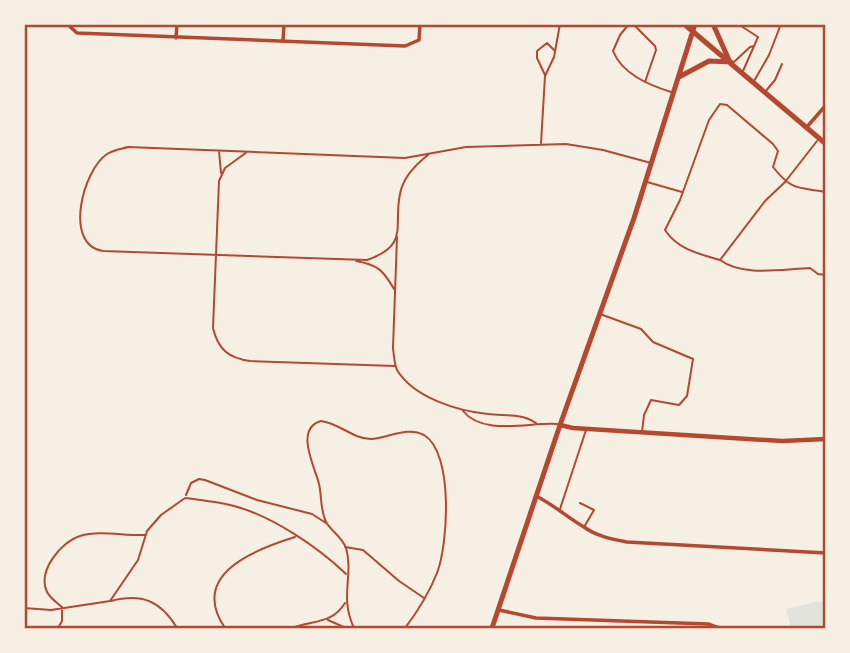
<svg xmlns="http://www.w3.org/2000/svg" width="850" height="653" font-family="'Roboto Condensed',sans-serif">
<rect width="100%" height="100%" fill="#f6efe4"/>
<path fill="#e2e4dc" d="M 815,602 L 825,602 L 825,628 L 791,628 L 786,609 Z"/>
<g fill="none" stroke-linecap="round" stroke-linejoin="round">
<path stroke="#b5482f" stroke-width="2" d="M 629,24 L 620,35 L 613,51 C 622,74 649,85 671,92
M 633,24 L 655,46 L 656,50 L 645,82
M 738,24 L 758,37 L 743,71
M 734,62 L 750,47 L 754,46
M 545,75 L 537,58 L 537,51 L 547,43 L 555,51
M 754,81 L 769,55 L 781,24
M 765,92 L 775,80 L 782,64
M 817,141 L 785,182 L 765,201 L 720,260 C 699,254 677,249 665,230 L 680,200 L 709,120 L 720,104 L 727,105 L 773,144 L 778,151 L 773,167 C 792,191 797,187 826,192
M 541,143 L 545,76 L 554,57 L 560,24
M 219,151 L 221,173
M 247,152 L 225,168 L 219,181 L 213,328 C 218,349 228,358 250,361 L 395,366
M 428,155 C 415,165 403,177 400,194 C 393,226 410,245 367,260 L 103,251 C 63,245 83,170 107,154 C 113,150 121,149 128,147 L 405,158 L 466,147 L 566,144 L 603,150 L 651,163
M 647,182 L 682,192
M 397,237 L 393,348 C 394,355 394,363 397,370 C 414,398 458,411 488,414 C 505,416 522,413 536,423
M 720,260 C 743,277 782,269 810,268 L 818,274 L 826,275
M 356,261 C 378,265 383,270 394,289
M 600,314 L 641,329 L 653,342 L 693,359 L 687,396 L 679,405 L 651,400 L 644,415 L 642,432
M 463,411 C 483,436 529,422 557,424
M 186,495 L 191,483 L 199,479 L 205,480 L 257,500 L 312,514 L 326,523
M 580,503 L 594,510 L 584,527
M 560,509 L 586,430
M 345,547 L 363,550 L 399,581 L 424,598
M 111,601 C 142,593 161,601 177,628
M 24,608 L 51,610 L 110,601 L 138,560 L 147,531 L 161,515 L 185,498 C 201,500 218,502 234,506 C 272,516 318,547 346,574
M 328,620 L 346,628
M 58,628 L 62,621 L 62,607 C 57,603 50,598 47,592 C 37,571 61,542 80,536 C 100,530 124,536 145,535
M 225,628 C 189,575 253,550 295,537
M 292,628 C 314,620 332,624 345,603
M 354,628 C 339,596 354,576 346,548 C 342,537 331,531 326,522 C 320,509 322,497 319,484 C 315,467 294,429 321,421 C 339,423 353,439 371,439 C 388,438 407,426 424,435 C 454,453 448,545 437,573 C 429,593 418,611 405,628"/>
<path stroke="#b5482f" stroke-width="3.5" d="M 67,24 L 77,33 L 405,46 L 419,40 L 420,24
M 176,38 L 177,24
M 283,41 L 284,24
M 806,128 L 826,105
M 536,496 C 554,505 567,517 584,527 C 596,536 612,539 627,542 L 826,553
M 499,610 L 536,618 L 708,624 L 719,628"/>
<path stroke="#b5482f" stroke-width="4.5" d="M 560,425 L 573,428 L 782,441 L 826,439"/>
<path stroke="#b5482f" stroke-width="5" d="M 684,24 L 826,144
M 713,24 L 729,60
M 679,77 L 709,61 L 731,62
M 492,628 L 560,425 L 634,218 L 695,24"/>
</g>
<rect width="850" height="653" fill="none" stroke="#f6efe4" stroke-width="52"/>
<rect x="26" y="26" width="798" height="601" fill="none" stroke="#b5482f" stroke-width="2.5"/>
</svg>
